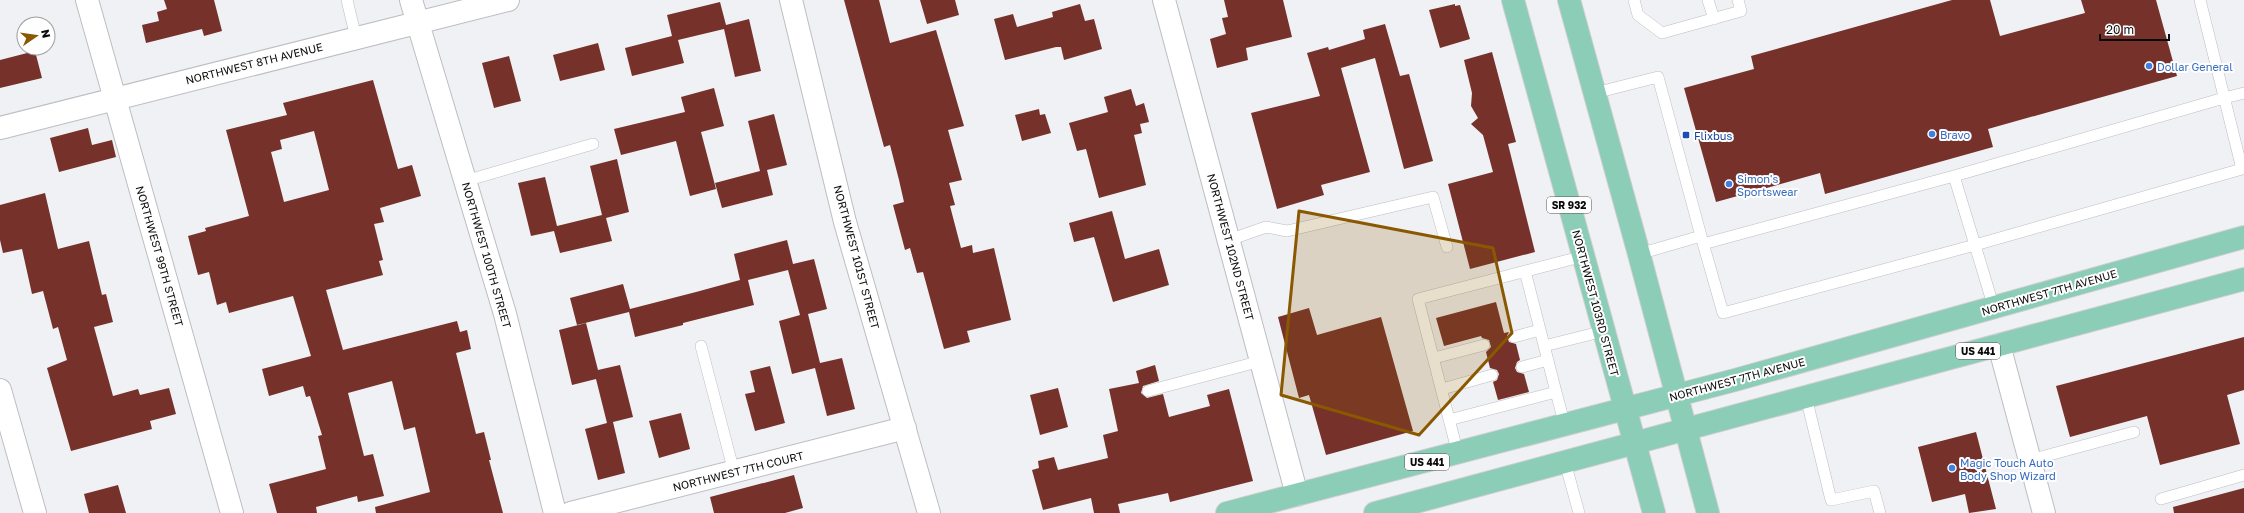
<svg xmlns="http://www.w3.org/2000/svg" width="2244" height="513" font-family="'Golos Text',sans-serif">
<rect width="100%" height="100%" fill="#eff1f4"/>
<path fill="#76312b" fill-rule="evenodd" d="M 164,0 L 214,0 L 222,31 L 204,36 L 202,29 L 146,43 L 142,25 L 159,21 L 157,12 L 167,9 Z
M 844,0 L 879,0 L 890,43 L 936,30 L 964,126 L 948,130 L 962,180 L 949,183 L 955,205 L 950,206 L 961,248 L 972,245 L 973,253 L 994,248 L 1011,320 L 967,331 L 970,342 L 944,349 L 923,272 L 917,273 L 910,248 L 905,250 L 893,205 L 904,202 L 899,180 L 890,145 L 884,147 Z
M 920,0 L 955,0 L 959,15 L 927,24 Z
M 1224,0 L 1283,0 L 1292,37 L 1246,48 L 1248,60 L 1217,68 L 1210,39 L 1226,34 L 1222,18 L 1228,17 Z
M 1952,0 L 1990,0 L 2000,36 L 2085,13 L 2081,0 L 2156,0 L 2177,76 L 1988,129 L 1993,147 L 1825,194 L 1820,173 L 1716,202 L 1684,88 L 1754,69 L 1751,56 Z
M 720,2 L 726,25 L 749,19 L 761,71 L 735,77 L 724,29 L 678,40 L 684,63 L 632,76 L 625,48 L 672,36 L 667,15 Z
M 1080,4 L 1085,21 L 1094,19 L 1102,49 L 1064,60 L 1061,47 L 1056,47 L 1005,60 L 994,19 L 1013,14 L 1017,27 L 1053,17 L 1052,12 Z
M 1455,4 L 1455,6 L 1460,5 L 1470,39 L 1440,48 L 1429,10 Z
M 1385,24 L 1400,76 L 1409,74 L 1433,161 L 1404,169 L 1375,58 L 1341,68 L 1370,172 L 1321,185 L 1324,195 L 1277,209 L 1251,113 L 1320,96 L 1307,53 L 1328,47 L 1329,50 L 1365,39 L 1363,30 Z
M 598,43 L 605,70 L 560,81 L 553,55 Z
M 35,51 L 42,78 L 0,88 L 0,60 Z
M 1492,52 L 1516,142 L 1508,144 L 1535,252 L 1470,269 L 1448,184 L 1493,172 L 1483,135 L 1471,124 L 1478,118 L 1471,106 L 1472,93 L 1464,60 Z
M 509,56 L 521,101 L 494,108 L 482,63 Z
M 373,80 L 398,169 L 412,165 L 421,196 L 380,208 L 384,222 L 374,224 L 383,260 L 379,261 L 383,275 L 326,290 L 341,343 L 343,350 L 457,321 L 460,332 L 467,330 L 471,349 L 456,353 L 476,434 L 484,432 L 491,460 L 489,460 L 503,513 L 376,513 L 375,507 L 430,492 L 415,427 L 404,430 L 392,381 L 348,393 L 364,456 L 373,454 L 384,496 L 358,502 L 357,496 L 316,507 L 317,513 L 277,513 L 269,484 L 326,469 L 318,436 L 322,435 L 310,396 L 306,397 L 303,386 L 269,396 L 262,369 L 311,356 L 293,296 L 229,313 L 226,302 L 217,305 L 209,272 L 198,275 L 188,236 L 206,231 L 205,228 L 249,216 L 226,130 L 287,115 L 283,103 ZM 314,131 L 329,190 L 284,202 L 271,152 L 282,149 L 280,140 Z
M 714,88 L 724,126 L 701,132 L 716,189 L 690,196 L 676,141 L 621,155 L 614,129 L 685,112 L 681,97 Z
M 1131,89 L 1136,106 L 1144,103 L 1149,122 L 1140,124 L 1142,133 L 1134,135 L 1146,185 L 1099,198 L 1086,149 L 1077,151 L 1069,123 L 1108,112 L 1104,97 Z
M 1039,109 L 1040,115 L 1045,114 L 1051,133 L 1022,141 L 1015,115 Z
M 774,114 L 787,165 L 767,170 L 773,195 L 722,208 L 715,183 L 760,171 L 748,121 Z
M 88,128 L 92,145 L 112,140 L 116,157 L 59,172 L 50,138 Z
M 617,159 L 629,212 L 606,218 L 612,241 L 560,253 L 554,231 L 531,236 L 518,183 L 545,177 L 557,226 L 602,215 L 590,166 Z
M 45,193 L 58,249 L 89,241 L 102,295 L 106,294 L 113,322 L 94,327 L 113,396 L 138,389 L 140,395 L 169,388 L 176,414 L 150,421 L 152,429 L 71,451 L 47,368 L 67,360 L 58,327 L 53,329 L 43,291 L 32,294 L 22,249 L 3,253 L 0,240 L 0,205 Z
M 1112,211 L 1125,259 L 1159,249 L 1169,285 L 1113,302 L 1094,237 L 1074,242 L 1069,223 Z
M 787,240 L 793,264 L 814,259 L 827,309 L 808,314 L 820,363 L 842,358 L 855,409 L 827,416 L 815,368 L 792,374 L 779,321 L 800,315 L 788,270 L 748,280 L 754,305 L 683,323 L 683,325 L 635,337 L 629,312 L 577,325 L 570,298 L 623,284 L 630,309 L 696,292 L 740,280 L 734,254 Z
M 1496,302 L 1504,333 L 1509,332 L 1507,336 L 1509,342 L 1516,344 L 1520,360 L 1517,362 L 1515,368 L 1517,372 L 1524,374 L 1529,392 L 1498,400 L 1493,382 L 1497,380 L 1499,374 L 1497,370 L 1490,368 L 1486,352 L 1491,347 L 1489,340 L 1482,338 L 1481,336 L 1444,346 L 1436,318 Z
M 1309,308 L 1317,335 L 1381,317 L 1413,431 L 1326,455 L 1309,395 L 1299,398 L 1278,317 Z
M 586,323 L 598,370 L 620,365 L 633,417 L 613,422 L 625,473 L 598,480 L 585,429 L 607,423 L 596,379 L 572,385 L 559,330 Z
M 2244,337 L 2244,390 L 2227,395 L 2240,444 L 2160,465 L 2147,416 L 2070,437 L 2056,386 Z
M 1155,365 L 1159,381 L 1143,386 L 1141,393 L 1147,398 L 1163,394 L 1169,417 L 1210,406 L 1207,395 L 1229,389 L 1253,481 L 1170,502 L 1168,493 L 1118,504 L 1120,513 L 1094,513 L 1091,498 L 1043,510 L 1032,470 L 1039,468 L 1038,461 L 1054,457 L 1058,470 L 1108,458 L 1103,435 L 1118,431 L 1109,389 L 1139,383 L 1136,371 Z
M 770,366 L 785,423 L 755,431 L 745,394 L 755,392 L 750,371 Z
M 1058,388 L 1068,427 L 1040,435 L 1030,395 Z
M 681,413 L 690,449 L 659,458 L 649,421 Z
M 1976,432 L 1996,509 L 1969,513 L 1965,494 L 1932,502 L 1918,447 Z
M 794,475 L 803,508 L 785,513 L 714,513 L 710,497 Z
M 118,485 L 126,513 L 89,513 L 84,494 Z
M 2244,488 L 2244,513 L 2174,513 L 2173,507 Z"/>
<g fill="none" stroke-linecap="round" stroke-linejoin="round">
<defs>
<path id="service" d="M 347,0 L 356,38
M 1634,0 L 1638,15 L 1662,33 L 1741,11 L 1738,0
M 1708,0 L 1714,19
M 2200,0 L 2242,169 L 1975,245 L 1954,176 L 2224,98 L 2244,93
M 1595,93 L 1658,77 L 1701,236
M 465,181 L 593,144
M 1229,240 L 1266,227 L 1287,231 L 1433,197 L 1447,247
M 1703,244 L 1954,176
M 1639,254 L 1701,236 L 1723,313 L 1975,245 L 1994,308
M 1514,337 L 1540,330
M 701,346 L 734,472
M 1544,346 L 1604,331
M 1434,358 L 1484,345
M 1522,367 L 1548,360
M 1442,389 L 1492,375
M 1148,391 L 1261,361
M 1556,392 L 1565,426
M 1806,397 L 1831,500 L 1874,491 L 1880,513
M 1449,420 L 1556,392 L 1525,271
M 1458,454 L 1418,299 L 1584,256
M 2030,460 L 2134,432
M 1565,462 L 1579,513
M 2161,499 L 2244,475"/>
<path id="minor" d="M 87,0 L 232,513
M 411,0 L 505,314 L 555,513
M 791,0 L 845,222 L 929,513
M 1164,0 L 1297,495
M 0,128 L 508,0
M 1999,345 L 2044,513
M 0,390 L 35,513
M 571,513 L 905,428"/>
<path id="primary" d="M 1513,0 L 1654,513
M 1569,0 L 1639,254 L 1708,513
M 1227,513 L 1735,380 L 2244,237
M 1375,513 L 2244,279"/>
</defs>
<use href="#service" stroke="#bcbec1" stroke-width="12"/>
<use href="#minor" stroke="#bcbec1" stroke-width="24"/>
<use href="#primary" stroke="#cecece" stroke-width="24"/>
<use href="#service" stroke="#fff" stroke-width="11"/>
<use href="#minor" stroke="#fff" stroke-width="22"/>
<use href="#primary" stroke="#8bcdb6" stroke-width="22"/>
</g>
<path fill="#8a5800" fill-opacity="0.2" stroke="#8a5800" stroke-width="3" stroke-linejoin="round" d="M 1299,211 L 1493,248 L 1512,333 L 1419,435 L 1281,395 Z"/>
<g fill="#3f7fe0" stroke="#fefeff" stroke-width="1.5">
<circle cx="2149" cy="66" r="4"/>
<circle cx="1932" cy="134" r="4"/>
<circle cx="1729" cy="184" r="4"/>
<circle cx="1952" cy="468" r="4"/>
</g>
<rect fill="#1a4fb4" stroke="#fefeff" stroke-width="1.5" x="1682" y="131" width="8" height="8" rx="2"/>
<g text-anchor="middle" dominant-baseline="central" stroke-width="4" stroke-linejoin="round" paint-order="stroke">
<g fill="#fefeff" stroke="#545455" stroke-width="1">
<rect x="1547" y="197" width="44" height="16" rx="3"/>
<rect x="1956" y="343" width="44" height="16" rx="3"/>
<rect x="1405" y="454" width="44" height="16" rx="3"/>
</g>
<g font-size="10" font-weight="bold" fill="#0b0b0c">
<text x="1569" y="205">SR 932</text>
<text x="1978" y="351">US 441</text>
<text x="1427" y="462">US 441</text>
</g>
<g font-size="11" fill="#0b0b0c" stroke="#fefeff">
<text transform="translate(254 63) rotate(-14)">NORTHWEST 8TH AVENUE</text>
<text transform="translate(1231 247) rotate(75)">NORTHWEST 102ND STREET</text>
<text transform="translate(487 255) rotate(74)">NORTHWEST 100TH STREET</text>
<text transform="translate(160 256) rotate(74)">NORTHWEST 99TH STREET</text>
<text transform="translate(857 257) rotate(75)">NORTHWEST 101ST STREET</text>
<text transform="translate(2049 292) rotate(-16)">NORTHWEST 7TH AVENUE</text>
<text transform="translate(1596 303) rotate(75)">NORTHWEST 103RD STREET</text>
<text transform="translate(1737 379) rotate(-15)">NORTHWEST 7TH AVENUE</text>
<text transform="translate(738 471) rotate(-14)">NORTHWEST 7TH COURT</text>
</g>
<g font-size="11" fill="#366cbe" stroke="#fefeff" text-anchor="start">
<text x="2157" y="66">Dollar General</text>
<text x="1940" y="134">Bravo</text>
<text x="1737" y="178">Simon's<tspan x="1737" dy="13">Sportswear</tspan></text>
<text x="1960" y="462">Magic Touch Auto<tspan x="1960" dy="13">Body Shop Wizard</tspan></text>
</g>
<g font-size="11" fill="#164399" stroke="#fefeff" text-anchor="start">
<text x="1694" y="135">Flixbus</text>
</g>
</g>
<g transform="translate(36 36) rotate(77)"><circle r="19" fill="#fefeff" stroke="#9d9d9e"/>
<path d="M0-3L7 15L0 10L-7 15Z" fill="#8a5800"/>
<text y="-6" font-size="11" font-weight="bold" text-anchor="middle" fill="#0b0b0c">N</text>
</g>
<path d="M2100 34v6h69v-6" fill="none" stroke="#0b0b0c" stroke-width="2"/>
<text x="2106" y="34" font-size="12" fill="#0b0b0c" stroke="#fefeff" stroke-width="3" paint-order="stroke">20 m</text>
</svg>
